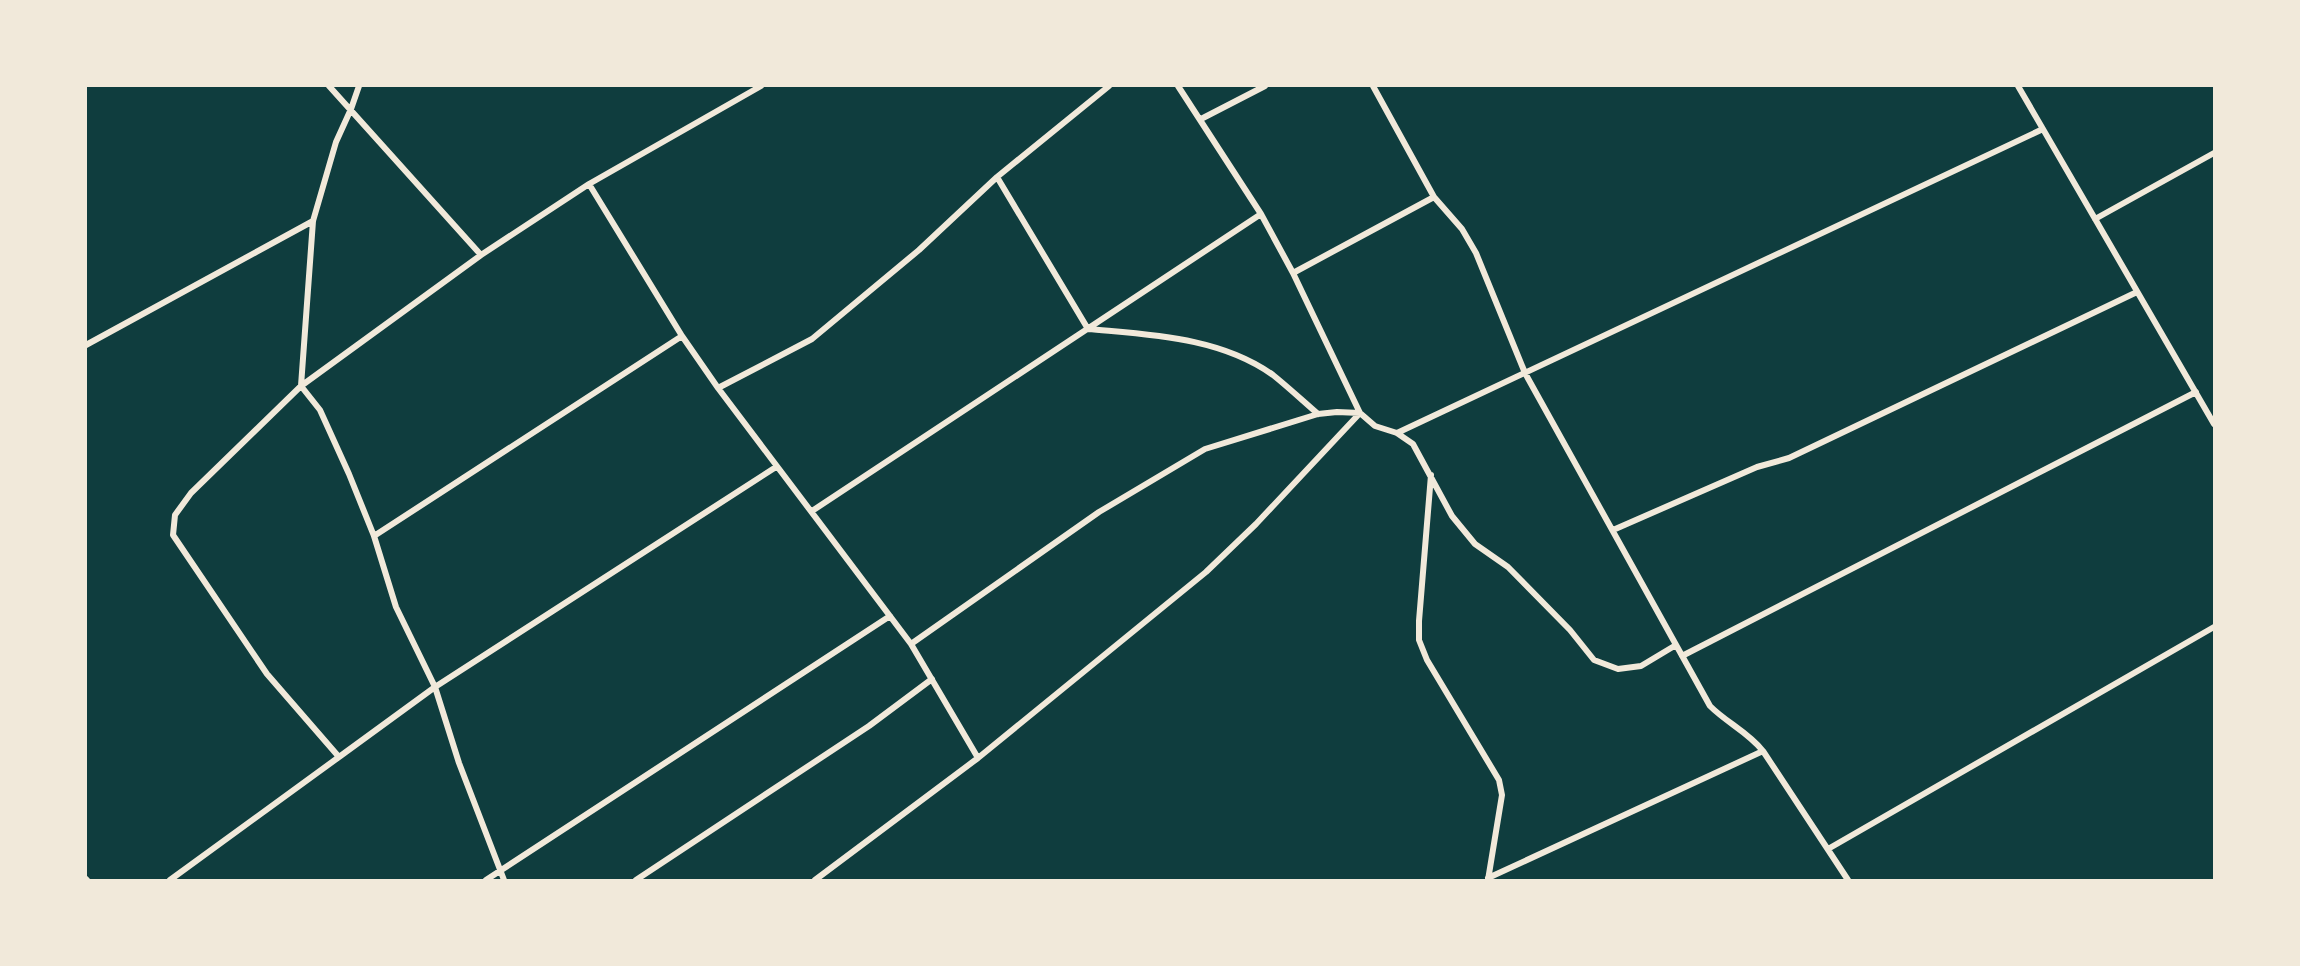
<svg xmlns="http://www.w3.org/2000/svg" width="2300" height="966" font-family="'PT Sans',sans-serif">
<rect width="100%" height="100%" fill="#0f3d3e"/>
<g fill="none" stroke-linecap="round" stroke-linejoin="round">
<path stroke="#f1e9da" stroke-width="6" d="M 329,86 L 481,255
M 359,86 L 351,109 L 336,142 L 313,221 L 301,386 L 320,410 L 349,474 L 374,536 L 396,607 L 435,687 L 459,763 L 504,880
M 761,86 L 589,184 L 481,255 L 301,386 L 191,493 L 175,515 L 173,535 L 267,674 L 339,757 L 435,687 L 776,467
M 1178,86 L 1261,214 L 1293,273 L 1360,413 L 1375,426 L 1397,433 L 1413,444 L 1452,516 L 1475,544 L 1508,567 L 1570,630 L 1594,660 L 1618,669 L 1641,666 L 1676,645
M 1373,86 L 1434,197 L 1462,229 L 1476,253 L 1525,373 L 1710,706 C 1727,723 1748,732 1763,751 L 1848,880
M 2018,86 L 2214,424
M 1201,119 L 1265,86
M 997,177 L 1088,329 C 1151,335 1220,337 1273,375 C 1288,387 1303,401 1318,414
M 589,184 L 682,336 L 718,388 L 911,644 L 978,758
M 2095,219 L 2214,153
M 1293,273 L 1434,197
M 86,345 L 313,221
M 718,388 L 812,339 L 919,250 L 997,177 L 1109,86
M 1397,433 L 2043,129
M 1431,475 L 1419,621 L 1419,640 L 1427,660 L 1499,780 L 1502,795 L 1488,880
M 812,511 L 1261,214
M 1613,530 L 1757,467 L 1789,458 L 2137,292
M 374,536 L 682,336
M 911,644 L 1099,512 L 1205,449 L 1318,414 L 1337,412 L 1360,413
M 1682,656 L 2196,392
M 1828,849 L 2214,627
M 1488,878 L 1763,751
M 86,879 L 87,880
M 170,880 L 339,757
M 486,880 L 890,616
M 636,880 L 869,726 L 932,679
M 815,880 L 978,758 L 1206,572 L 1256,524 L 1360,413"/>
</g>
<rect width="2300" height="966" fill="none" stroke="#f1e9da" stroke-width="174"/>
</svg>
